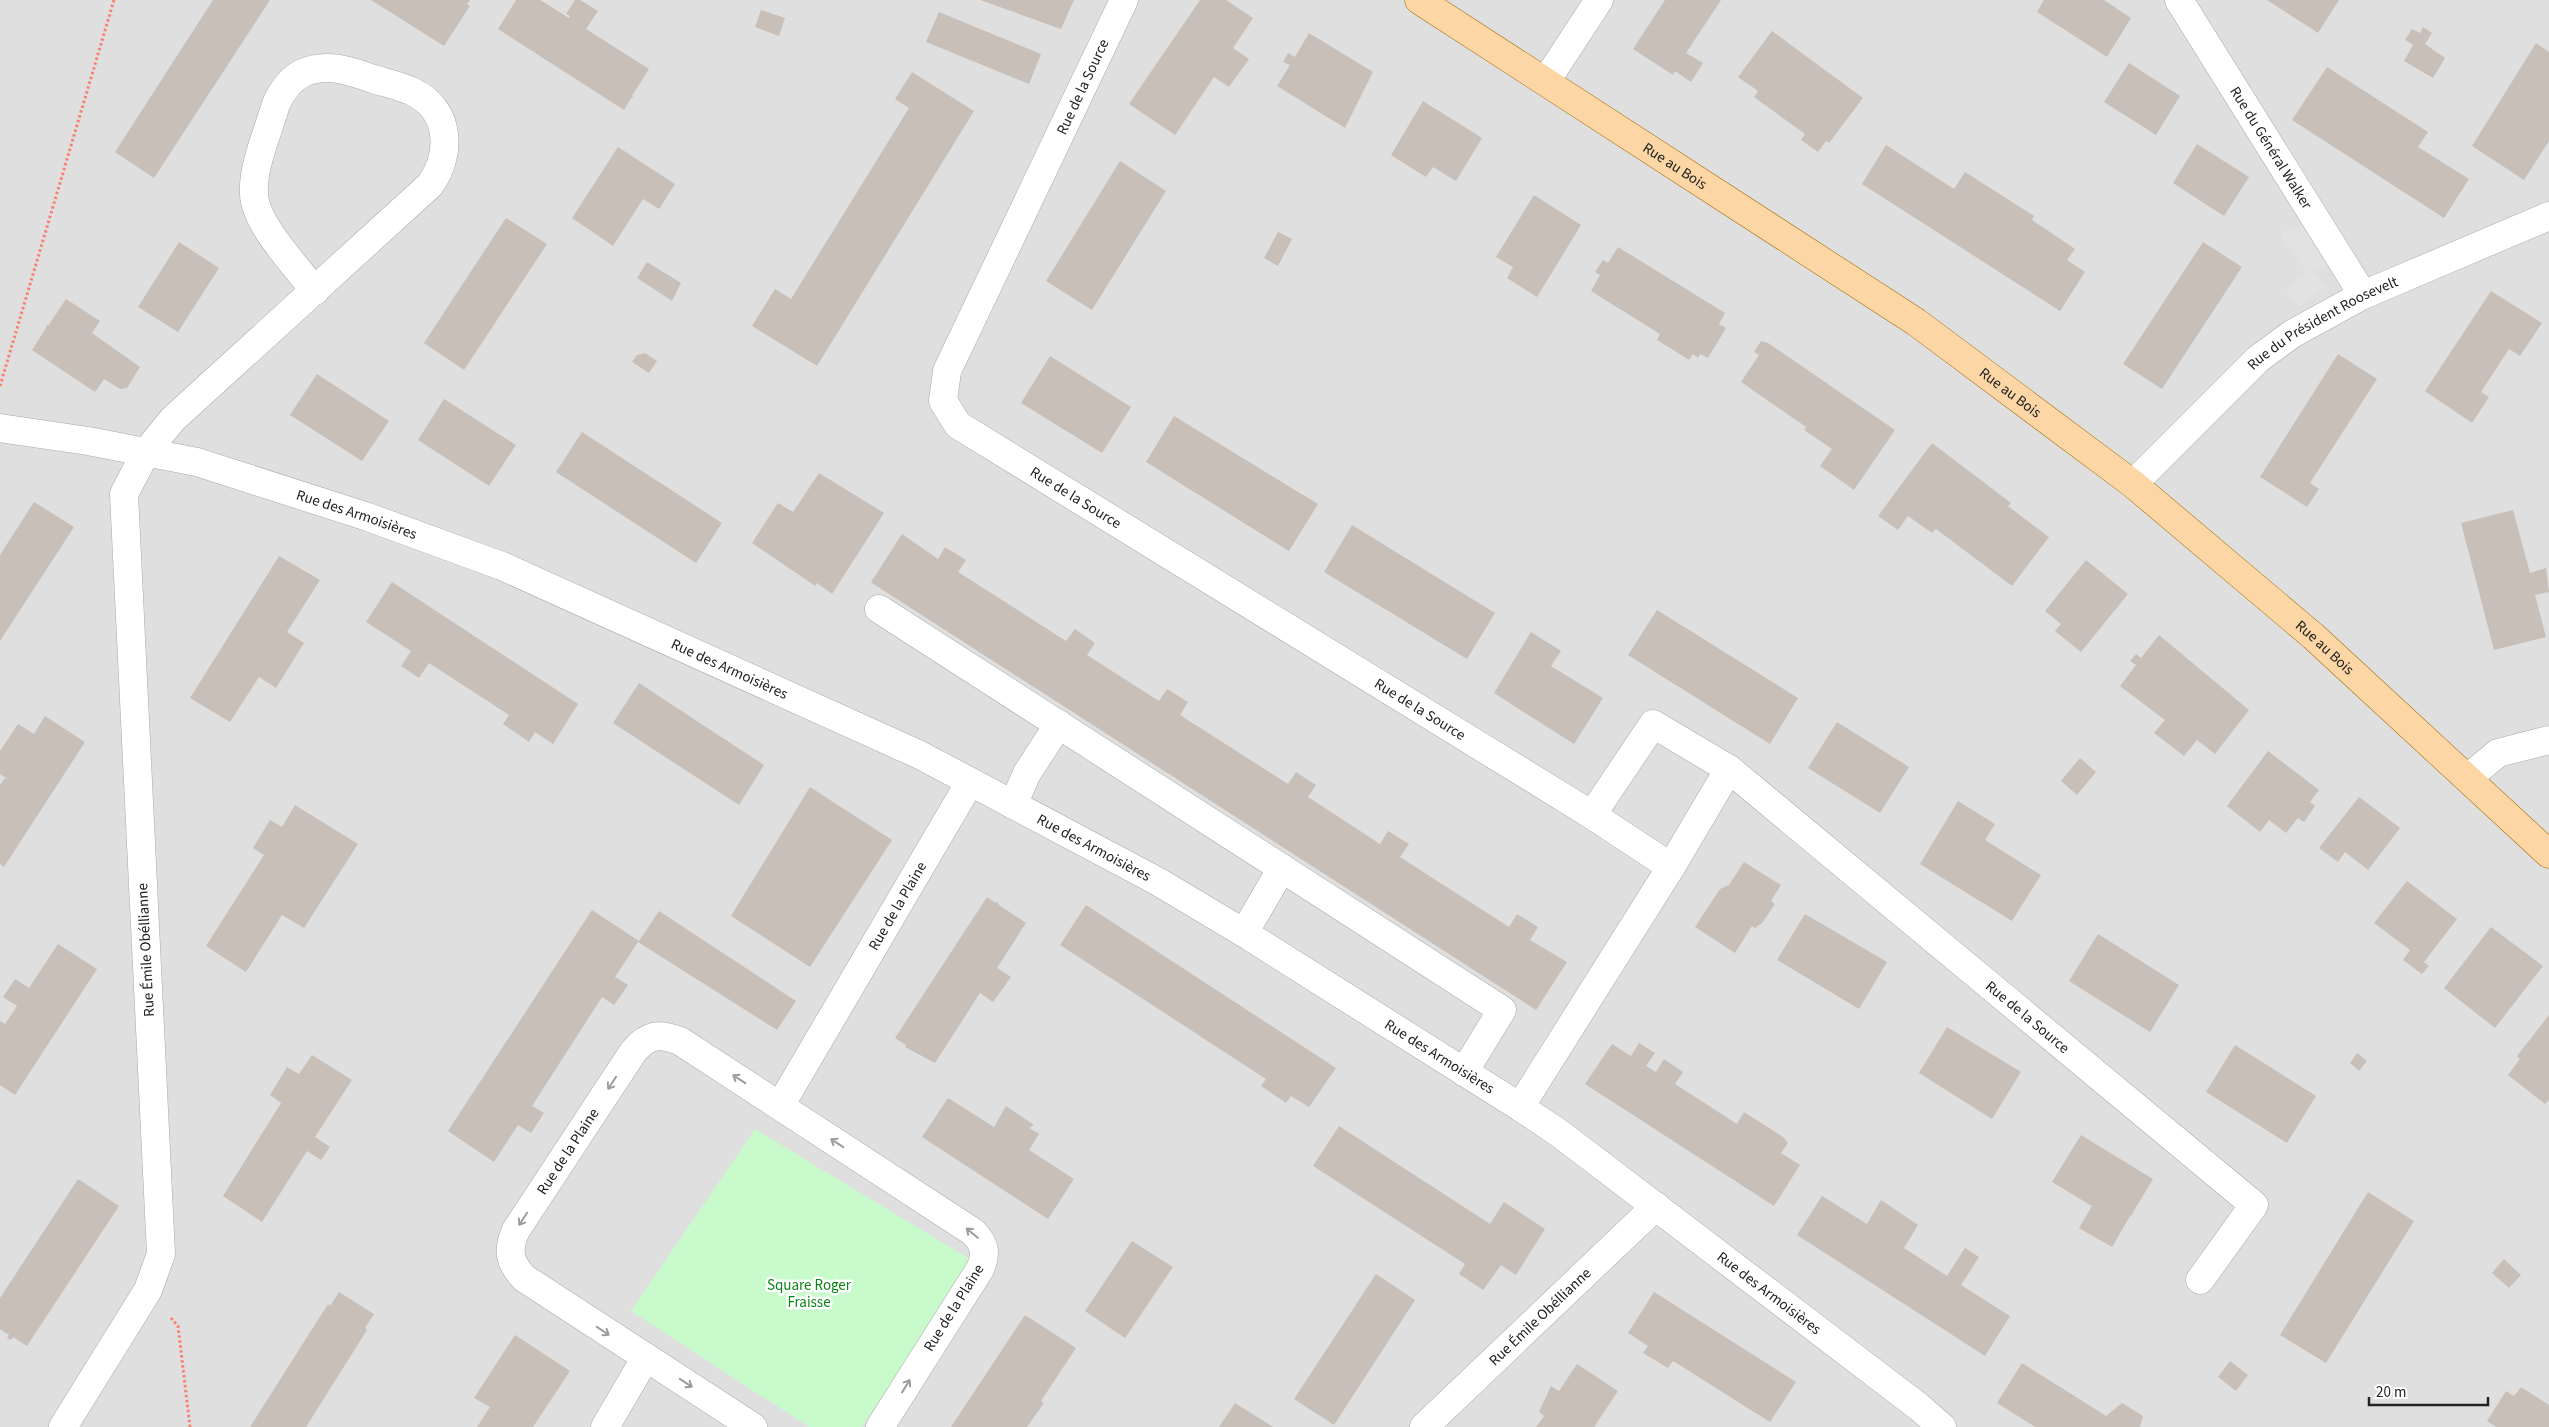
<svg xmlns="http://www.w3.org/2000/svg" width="2549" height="1427" font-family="'Source Sans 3',sans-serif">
<rect width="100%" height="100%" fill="#f2efe9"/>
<path fill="#e0dfdf" d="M 0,0 L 2549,0 L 2549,1427 L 0,1427 Z"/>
<path fill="#c8facc" d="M 755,1129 L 973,1261 L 862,1427 L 809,1427 L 631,1311 Z"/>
<path fill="#e2e2e2" d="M 2304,226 L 2334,264 L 2312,270 L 2326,287 L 2299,305 L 2285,289 L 2308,273 L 2281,236 L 2282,232 Z"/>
<path fill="#c7bfb8" d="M 213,0 L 270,0 L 154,178 L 115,152 Z
M 371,0 L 470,0 L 467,4 L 470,6 L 444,46 Z
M 516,0 L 540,0 L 569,18 L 570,16 L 566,14 L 575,0 L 580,0 L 598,11 L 586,29 L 649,69 L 632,96 L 634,98 L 631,98 L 624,110 L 498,29 Z
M 980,0 L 1074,0 L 1061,29 Z
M 1200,0 L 1226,0 L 1253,18 L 1233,48 L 1249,59 L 1229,87 L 1214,77 L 1175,135 L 1129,104 Z
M 1665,0 L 1721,0 L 1686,53 L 1703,63 L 1691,82 L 1675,71 L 1673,75 L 1633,49 Z
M 2044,0 L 2104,0 L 2131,18 L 2107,57 L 2037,12 Z
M 2267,0 L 2339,0 L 2318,33 Z
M 761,10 L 785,18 L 779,36 L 755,27 Z
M 939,12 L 1041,54 L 1029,84 L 926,42 Z
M 2423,27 L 2432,33 L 2425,44 L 2445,58 L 2433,78 L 2404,61 L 2413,45 L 2405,40 L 2412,29 L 2420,33 Z
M 1772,31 L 1863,98 L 1829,143 L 1826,141 L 1818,152 L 1801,140 L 1805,134 L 1754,97 L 1758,91 L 1738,77 Z
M 1309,33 L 1373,72 L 1345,128 L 1277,86 L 1290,65 L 1283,62 L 1288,53 L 1295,57 Z
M 2536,43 L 2549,52 L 2549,141 L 2524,180 L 2472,146 Z
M 2129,63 L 2180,96 L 2156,135 L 2104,102 Z
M 2327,67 L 2428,132 L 2418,147 L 2469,179 L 2444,218 L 2292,120 Z
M 912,72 L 974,111 L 817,366 L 752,326 L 775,289 L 791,299 L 909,108 L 895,99 Z
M 1423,101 L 1482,138 L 1456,181 L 1433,167 L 1426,177 L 1391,155 Z
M 2197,144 L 2249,177 L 2224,216 L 2173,183 Z
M 1886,145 L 1954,189 L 1965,172 L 2034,216 L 2032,220 L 2075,249 L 2067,260 L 2085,272 L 2060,311 L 1862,184 Z
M 618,147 L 675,184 L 659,209 L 643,199 L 613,246 L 572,218 Z
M 1120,161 L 1166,191 L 1092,310 L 1046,281 Z
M 1534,195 L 1581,225 L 1537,297 L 1507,278 L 1513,267 L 1496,257 Z
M 506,218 L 547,244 L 464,370 L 424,343 Z
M 1278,232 L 1292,239 L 1278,266 L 1264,258 Z
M 179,242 L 219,268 L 178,332 L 138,307 Z
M 2203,242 L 2242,267 L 2162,389 L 2123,364 Z
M 1618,247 L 1725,313 L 1719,324 L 1726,328 L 1708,358 L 1700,354 L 1698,358 L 1693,354 L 1689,360 L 1657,340 L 1660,334 L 1591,291 L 1600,275 L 1595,272 L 1603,260 L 1608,263 Z
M 647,262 L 681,283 L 672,301 L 637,278 Z
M 2491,291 L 2542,323 L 2520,356 L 2509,349 L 2481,392 L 2489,397 L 2472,423 L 2425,391 Z
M 66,299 L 100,321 L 92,333 L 140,367 L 127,388 L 120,389 L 104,379 L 95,392 L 32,350 L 46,328 L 46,324 L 48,326 Z
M 1761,341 L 1768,343 L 1895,430 L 1854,490 L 1820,466 L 1832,449 L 1804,430 L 1806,427 L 1741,382 L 1759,355 L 1754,352 Z
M 645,353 L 657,361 L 649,373 L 632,362 L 637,355 Z
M 2338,354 L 2377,379 L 2310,483 L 2319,489 L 2307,507 L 2260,477 Z
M 1050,356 L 1131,407 L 1102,453 L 1021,403 Z
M 317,374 L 389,421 L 362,461 L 290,415 Z
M 444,399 L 516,445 L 489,486 L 418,440 Z
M 1174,416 L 1318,504 L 1289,551 L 1146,462 Z
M 582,432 L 722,523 L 696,563 L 556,472 Z
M 1932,443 L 2011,503 L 2008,506 L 2049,537 L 2012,586 L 1936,529 L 1932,533 L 1908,516 L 1898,530 L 1878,516 Z
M 819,473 L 884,513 L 832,594 L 817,583 L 815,586 L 752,543 L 778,503 L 793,512 Z
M 34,502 L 74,527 L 0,641 L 0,555 Z
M 2513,510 L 2530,573 L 2546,568 L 2549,592 L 2535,595 L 2546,637 L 2494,650 L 2461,523 Z
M 1352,525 L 1495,613 L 1467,659 L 1324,572 Z
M 902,534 L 938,559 L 945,547 L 966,560 L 958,572 L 1066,641 L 1075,629 L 1095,643 L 1087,655 L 1159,701 L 1167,689 L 1188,702 L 1180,715 L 1288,784 L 1296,772 L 1316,785 L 1308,797 L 1380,844 L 1388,831 L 1409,844 L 1400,857 L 1509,927 L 1517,914 L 1538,927 L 1530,940 L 1567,962 L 1536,1010 L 872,583 L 871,582 Z
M 279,556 L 320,580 L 287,632 L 304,643 L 276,688 L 259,677 L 230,722 L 190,698 Z
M 2086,560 L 2128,594 L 2081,652 L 2055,631 L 2061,624 L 2045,611 Z
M 392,582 L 578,704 L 553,744 L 535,732 L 529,742 L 503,724 L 509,715 L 429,663 L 419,678 L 401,666 L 411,651 L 366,622 Z
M 1657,610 L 1798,698 L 1770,744 L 1628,655 Z
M 1531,632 L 1561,651 L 1551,666 L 1603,698 L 1574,744 L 1494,693 Z
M 2159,635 L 2249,710 L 2215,754 L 2197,740 L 2184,756 L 2154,733 L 2165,720 L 2120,686 L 2136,665 L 2130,661 L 2136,654 L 2141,658 Z
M 639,683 L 764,765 L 739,805 L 613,723 Z
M 45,716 L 85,742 L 4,867 L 0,864 L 0,785 L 5,778 L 12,782 L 0,774 L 0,751 L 18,724 L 34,734 Z
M 1837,722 L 1909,767 L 1880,813 L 1808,768 Z
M 2268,751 L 2319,790 L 2310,802 L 2315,806 L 2304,822 L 2298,818 L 2286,833 L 2269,820 L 2260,832 L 2227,806 Z
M 2080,758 L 2096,772 L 2077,795 L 2061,781 Z
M 810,787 L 892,840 L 810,967 L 731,916 Z
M 2359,797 L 2400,828 L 2368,870 L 2345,852 L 2338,862 L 2319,848 Z
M 1958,801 L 1995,824 L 1985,840 L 2041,875 L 2012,921 L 1920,864 Z
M 295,805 L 358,844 L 304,928 L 282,915 L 246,972 L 206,946 L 264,855 L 253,848 L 270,820 L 282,827 Z
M 1744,862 L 1781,885 L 1771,901 L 1775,904 L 1762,923 L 1755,928 L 1752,926 L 1735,953 L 1695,927 L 1720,889 L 1729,885 Z
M 2407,881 L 2457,919 L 2424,962 L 2429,966 L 2422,974 L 2403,960 L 2410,950 L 2374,923 Z
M 987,897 L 996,903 L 997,901 L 999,905 L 1026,923 L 997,968 L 1011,977 L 993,1002 L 980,993 L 935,1063 L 905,1047 L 906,1045 L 895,1038 Z
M 1086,905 L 1336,1068 L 1309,1107 L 1291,1096 L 1286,1103 L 1261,1086 L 1266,1079 L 1060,945 Z
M 592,910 L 639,941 L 659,911 L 796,1001 L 777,1030 L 638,942 L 615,977 L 628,985 L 614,1005 L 602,997 L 532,1106 L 544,1113 L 531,1133 L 518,1125 L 494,1162 L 448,1131 Z
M 1805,914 L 1887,962 L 1859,1009 L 1777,960 Z
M 2491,927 L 2543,966 L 2495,1028 L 2444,988 Z
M 2098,934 L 2179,985 L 2150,1032 L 2069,981 Z
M 58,944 L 97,969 L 15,1095 L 0,1085 L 0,1021 L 5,1024 L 17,1006 L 3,997 L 15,979 L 29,988 Z
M 2549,1015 L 2549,1100 L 2545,1104 L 2508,1075 L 2520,1059 L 2517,1056 Z
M 1947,1027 L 2021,1072 L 1992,1119 L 1919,1073 Z
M 1639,1043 L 1655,1053 L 1646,1066 L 1656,1072 L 1664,1059 L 1683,1072 L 1675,1084 L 1737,1124 L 1744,1112 L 1783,1137 L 1788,1143 L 1781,1153 L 1800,1165 L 1774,1206 L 1585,1084 L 1612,1044 L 1631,1056 Z
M 2235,1045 L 2316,1096 L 2287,1143 L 2206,1092 Z
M 2357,1053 L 2367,1061 L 2359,1071 L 2350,1063 Z
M 312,1055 L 352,1080 L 315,1137 L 330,1147 L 321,1160 L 307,1151 L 262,1222 L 223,1196 L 281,1103 L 270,1095 L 287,1067 L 299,1074 Z
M 948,1098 L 994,1127 L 1006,1106 L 1034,1125 L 1029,1128 L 1039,1134 L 1029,1150 L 1074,1179 L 1048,1219 L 922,1137 Z
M 1339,1126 L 1490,1224 L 1504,1202 L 1545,1229 L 1516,1275 L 1501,1265 L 1483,1290 L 1459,1274 L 1465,1264 L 1313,1166 Z
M 2081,1135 L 2153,1179 L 2132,1214 L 2134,1214 L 2130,1216 L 2112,1247 L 2079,1228 L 2092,1206 L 2052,1182 Z
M 78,1179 L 119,1206 L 27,1346 L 13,1337 L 11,1340 L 7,1338 L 9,1335 L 0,1329 L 0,1298 Z
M 2368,1192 L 2414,1221 L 2326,1363 L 2280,1335 Z
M 1822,1196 L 1867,1224 L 1881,1200 L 1918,1225 L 1904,1248 L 1947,1276 L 1965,1248 L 1979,1257 L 1961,1285 L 2010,1316 L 1985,1356 L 1797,1235 Z
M 1132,1241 L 1173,1267 L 1125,1338 L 1085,1311 Z
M 2504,1259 L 2521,1275 L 2509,1288 L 2492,1273 Z
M 1376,1274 L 1415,1300 L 1334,1425 L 1294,1399 Z
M 339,1292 L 374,1314 L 365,1328 L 367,1330 L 306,1427 L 250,1427 L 328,1304 L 330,1306 Z
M 1654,1292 L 1796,1382 L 1770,1422 L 1673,1361 L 1668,1368 L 1643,1353 L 1648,1346 L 1628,1333 Z
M 1025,1315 L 1076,1348 L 1041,1401 L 1044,1403 L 1027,1427 L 951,1427 Z
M 515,1335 L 570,1371 L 533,1427 L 477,1427 L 490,1407 L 474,1398 Z
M 2230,1361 L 2248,1375 L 2236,1391 L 2218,1377 Z
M 2022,1363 L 2106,1416 L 2122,1403 L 2143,1416 L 2140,1427 L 2035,1427 L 1997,1403 Z
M 1577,1364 L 1618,1391 L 1594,1427 L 1536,1427 L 1544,1416 L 1539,1412 L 1551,1386 L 1559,1391 Z
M 2521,1387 L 2549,1405 L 2549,1427 L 2496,1427 L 2487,1421 L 2506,1391 L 2514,1396 Z
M 1235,1403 L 1273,1427 L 1219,1427 Z"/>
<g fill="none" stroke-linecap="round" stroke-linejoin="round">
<defs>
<g id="minor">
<path id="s1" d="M 1124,0 L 947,371 L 943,401 L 958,425 L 1592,815 L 1671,867"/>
<path id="s2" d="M 2179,0 L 2363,295"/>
<path d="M 1546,81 L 1599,0"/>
<path id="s3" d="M 0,428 L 88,441 L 197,462 L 368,517 L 502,566 L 920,755 L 1157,881 L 1244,933 L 1520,1107 L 1559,1133 L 1919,1407 L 1942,1427"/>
<path id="s4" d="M 2133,484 L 2258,359 L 2292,334 L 2363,295 L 2549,216"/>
<path d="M 879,609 L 1502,1010 L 1464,1072"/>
<path d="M 2469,777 L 2498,753 L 2549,740"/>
<path d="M 1013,805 L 1027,773 L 1059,724"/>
<path id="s5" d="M 1592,815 L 1653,724 L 1729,769 L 2254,1205 L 2200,1280"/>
<path d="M 1244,933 L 1282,868"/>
<path id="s6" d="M 780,1106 L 970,782"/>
<path d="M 1520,1107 L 1671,867 L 1729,769"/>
<path d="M 63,1427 L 148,1290 L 161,1254 L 124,494 L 146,452 L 173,419 L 430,185 C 452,154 451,110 413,92 C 401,86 386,83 373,79 C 351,71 326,62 303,73 C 290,79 282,91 276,104 C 269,129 252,167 254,194 C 255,224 296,266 315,291"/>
<path d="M 605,1427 L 646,1357"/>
<path id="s7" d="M 753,1427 L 524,1278 C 509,1262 507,1250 516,1230 L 633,1052 C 648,1034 659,1033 680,1041 L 973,1232 C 985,1244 987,1253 980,1269 L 880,1427"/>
<path id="s8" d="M 1424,1427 L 1656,1206"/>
</g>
<g id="major">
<path id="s9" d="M 1419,0 L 1916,322 L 2133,484 L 2313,636 L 2549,854"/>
</g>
</defs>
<use href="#minor" stroke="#a9a9a9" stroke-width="29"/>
<use href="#major" stroke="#a06b00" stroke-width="29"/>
<path stroke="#fa8072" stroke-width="3" stroke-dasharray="2.5 2.5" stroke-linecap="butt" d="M 0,386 L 114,0
M 171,1318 L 178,1326 L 190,1427"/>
<use href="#minor" stroke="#fff" stroke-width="28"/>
<use href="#major" stroke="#fcd6a4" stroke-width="28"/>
</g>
<defs><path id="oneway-shaft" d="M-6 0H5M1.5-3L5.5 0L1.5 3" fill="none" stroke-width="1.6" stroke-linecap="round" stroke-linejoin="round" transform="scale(1.25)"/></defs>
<g stroke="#9c9c9c">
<use href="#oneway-shaft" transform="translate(739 1079) rotate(-147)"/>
<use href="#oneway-shaft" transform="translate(612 1083) rotate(123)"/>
<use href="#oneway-shaft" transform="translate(837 1143) rotate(-147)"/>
<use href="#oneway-shaft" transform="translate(523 1219) rotate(123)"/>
<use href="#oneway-shaft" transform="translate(972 1233) rotate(-140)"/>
<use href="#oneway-shaft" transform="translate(603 1331) rotate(34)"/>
<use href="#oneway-shaft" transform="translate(686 1383) rotate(33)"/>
<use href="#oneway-shaft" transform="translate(906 1386) rotate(-58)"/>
</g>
<g text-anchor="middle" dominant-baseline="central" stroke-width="5" stroke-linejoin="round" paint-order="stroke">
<g font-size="15" fill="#222" stroke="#fff">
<text transform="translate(1083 87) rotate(-65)">Rue de la Source</text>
<text stroke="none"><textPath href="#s2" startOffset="174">Rue du Général Walker</textPath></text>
<text stroke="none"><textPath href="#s9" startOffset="305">Rue au Bois</textPath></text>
<text stroke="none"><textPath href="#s4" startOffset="251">Rue du Président Roosevelt</textPath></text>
<text stroke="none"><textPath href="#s9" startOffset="710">Rue au Bois</textPath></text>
<text stroke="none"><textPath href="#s1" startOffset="608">Rue de la Source</textPath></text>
<text stroke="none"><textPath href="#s3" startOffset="368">Rue des Armoisières</textPath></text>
<text stroke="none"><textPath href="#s9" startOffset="1115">Rue au Bois</textPath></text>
<text stroke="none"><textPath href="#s3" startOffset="772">Rue des Armoisières</textPath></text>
<text stroke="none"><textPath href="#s1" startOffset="1012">Rue de la Source</textPath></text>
<text stroke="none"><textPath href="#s3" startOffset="1178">Rue des Armoisières</textPath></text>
<text stroke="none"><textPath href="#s6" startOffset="232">Rue de la Plaine</textPath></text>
<text transform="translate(146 950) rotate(-93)">Rue Émile Obéllianne</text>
<text stroke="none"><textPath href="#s5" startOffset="586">Rue de la Source</textPath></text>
<text stroke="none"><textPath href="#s3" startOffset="1582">Rue des Armoisières</textPath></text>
<text stroke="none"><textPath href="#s7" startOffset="420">Rue de la Plaine</textPath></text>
<text stroke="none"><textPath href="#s3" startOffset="1988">Rue des Armoisières</textPath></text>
<text transform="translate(954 1308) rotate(-58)">Rue de la Plaine</text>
<text stroke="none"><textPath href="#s8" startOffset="160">Rue Émile Obéllianne</textPath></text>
</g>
<g font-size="15" fill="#0c8416" stroke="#fff">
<text x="809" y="1285">Square Roger<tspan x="809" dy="17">Fraisse</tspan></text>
</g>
</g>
<path d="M2369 1397v8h119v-8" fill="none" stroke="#222222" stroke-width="2.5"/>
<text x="2376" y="1397" font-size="15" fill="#222222" stroke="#ffffff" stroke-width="4" paint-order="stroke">20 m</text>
</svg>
